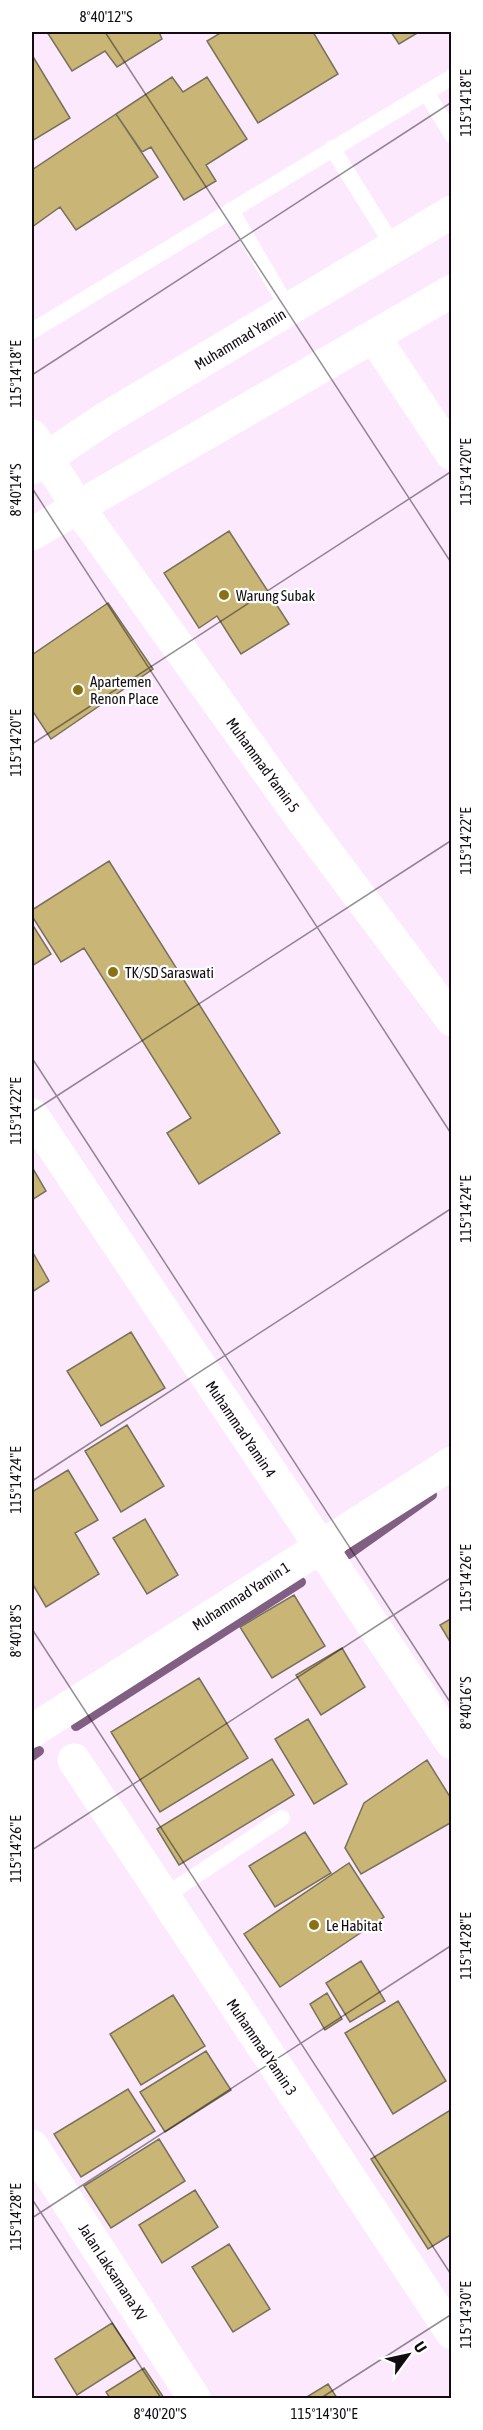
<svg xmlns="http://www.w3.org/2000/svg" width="483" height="2430" font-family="'Asap Condensed',sans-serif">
<rect width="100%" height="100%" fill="#fce9fd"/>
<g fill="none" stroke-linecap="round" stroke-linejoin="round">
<path stroke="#805f82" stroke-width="10" d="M 349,1554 L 432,1495
M 76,1726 L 301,1582
M 32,1756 L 39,1751"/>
</g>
<path fill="#c9b676" stroke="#78715b" stroke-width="1.5" d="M 47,32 L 159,32 L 162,39 L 117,67 L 105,51 L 72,71 Z
M 222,32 L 313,32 L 338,74 L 258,123 L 207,41 Z
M 391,32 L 419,32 L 399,44 Z
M 32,55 L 70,118 L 32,141 Z
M 172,77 L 183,92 L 207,77 L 247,139 L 206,165 L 216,181 L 184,200 L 151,147 L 142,152 L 116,114 Z
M 116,114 L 158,177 L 76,230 L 60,207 L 32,227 L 32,170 Z
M 229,531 L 289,624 L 241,654 L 217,616 L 199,628 L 164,573 Z
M 108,603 L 153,669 L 51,739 L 32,710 L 32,655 Z
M 109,861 L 280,1133 L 199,1184 L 167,1133 L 191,1118 L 84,948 L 61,962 L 32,916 L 32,910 Z
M 32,924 L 51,954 L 32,966 Z
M 32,1167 L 46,1191 L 32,1200 Z
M 32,1251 L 49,1281 L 32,1292 Z
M 131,1332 L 165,1388 L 101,1426 L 67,1371 Z
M 127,1425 L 164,1486 L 121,1512 L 85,1451 Z
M 68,1470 L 98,1520 L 75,1533 L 99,1574 L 46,1607 L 32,1583 L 32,1492 Z
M 145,1519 L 178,1575 L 147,1594 L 113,1538 Z
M 294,1595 L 325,1646 L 272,1678 L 240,1627 Z
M 452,1618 L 452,1645 L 440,1625 Z
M 342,1648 L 365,1687 L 321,1715 L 296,1675 Z
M 199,1678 L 248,1758 L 160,1812 L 111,1732 Z
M 308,1719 L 347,1784 L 314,1804 L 275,1739 Z
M 272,1759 L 294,1795 L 179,1865 L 157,1829 Z
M 427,1760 L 452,1800 L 452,1822 L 361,1874 L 345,1848 L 364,1803 Z
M 305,1832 L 331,1873 L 275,1907 L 249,1866 Z
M 349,1863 L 384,1917 L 280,1987 L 244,1934 Z
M 361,1961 L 385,2001 L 350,2022 L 326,1983 Z
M 327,1993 L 342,2019 L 325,2030 L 310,2004 Z
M 173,1995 L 205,2046 L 141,2085 L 110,2034 Z
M 398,2001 L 446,2081 L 393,2114 L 345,2033 Z
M 206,2051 L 231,2090 L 165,2132 L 140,2092 Z
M 128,2089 L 155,2131 L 81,2177 L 54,2134 Z
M 452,2109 L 452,2234 L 428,2249 L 371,2159 Z
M 159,2139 L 185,2181 L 111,2228 L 84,2186 Z
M 195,2190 L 218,2227 L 162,2263 L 139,2225 Z
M 229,2244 L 270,2309 L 233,2332 L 192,2267 Z
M 112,2323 L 135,2358 L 77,2395 L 55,2359 Z
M 144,2368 L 164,2398 L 110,2398 L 106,2392 Z
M 328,2384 L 337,2398 L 305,2398 Z"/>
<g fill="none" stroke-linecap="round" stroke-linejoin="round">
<path stroke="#fff" stroke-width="16" d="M 426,92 L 452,135
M 332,148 L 394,247
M 231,210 L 289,310
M 32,331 L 452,77
M 162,1898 L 282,1818"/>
<path stroke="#fff" stroke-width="33" d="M 374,337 L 452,454
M 32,436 L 78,507 L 304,822 L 452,1020
M 32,1115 L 452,1743
M 32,1731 L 452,1463
M 74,1760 L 452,2333
M 32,2146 L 194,2398"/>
<path stroke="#fff" stroke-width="33" d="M 32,468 L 103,420 L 452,212
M 32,534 L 452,291"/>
</g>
<path fill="none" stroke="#120c12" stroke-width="1.5" stroke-opacity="0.45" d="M 105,32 L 452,564M 32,375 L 452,102M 32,488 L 452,1135M 32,744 L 452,471M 32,1058 L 452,1705M 32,1112 L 452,840M 32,1481 L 452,1208M 32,1629 L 452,2276M 32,1850 L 452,1577M 32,2199 L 161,2398M 32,2218 L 452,1945M 321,2398 L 452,2314"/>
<g fill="#8a7214" stroke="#fff" stroke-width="2">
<circle cx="224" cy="595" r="6"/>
<circle cx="78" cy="690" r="6"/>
<circle cx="113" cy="972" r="6"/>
<circle cx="314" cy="1925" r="6"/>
</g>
<g text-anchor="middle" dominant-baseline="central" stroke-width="4.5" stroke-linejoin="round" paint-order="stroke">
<g font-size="15" fill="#120c12" stroke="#fff">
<text transform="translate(240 339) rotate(-31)">Muhammad Yamin</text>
<text transform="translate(263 765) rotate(54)">Muhammad Yamin 5</text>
<text transform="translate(241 1429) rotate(56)">Muhammad Yamin 4</text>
<text transform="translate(241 1596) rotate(-33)">Muhammad Yamin 1</text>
<text transform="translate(262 2047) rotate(56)">Muhammad Yamin 3</text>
<text transform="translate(113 2272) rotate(57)">Jalan Laksamana XV</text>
</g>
<g font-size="15" fill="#120c12" stroke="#fff" text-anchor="start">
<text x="236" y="595">Warung Subak</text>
<text x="90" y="681">Apartemen<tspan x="90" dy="17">Renon Place</tspan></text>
<text x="125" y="972">TK/SD Saraswati</text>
<text x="326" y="1925">Le Habitat</text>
</g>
</g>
<rect width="483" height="2430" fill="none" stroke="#ffffff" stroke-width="66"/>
<g transform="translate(408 2355) rotate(57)" stroke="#ffffff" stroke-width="4.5" paint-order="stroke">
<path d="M0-4.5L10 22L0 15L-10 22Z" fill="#120c12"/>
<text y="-9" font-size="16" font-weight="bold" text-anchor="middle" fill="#120c12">U</text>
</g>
<rect x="33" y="33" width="417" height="2364" fill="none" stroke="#120c12" stroke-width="2"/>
<g font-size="15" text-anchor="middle" fill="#120c12">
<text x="106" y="22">8°40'12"S</text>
<text transform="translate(466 103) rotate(-90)" y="5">115°14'18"E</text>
<text transform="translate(16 374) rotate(-90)" y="5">115°14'18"E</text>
<text transform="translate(466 472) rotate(-90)" y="5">115°14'20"E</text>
<text transform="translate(16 490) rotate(-90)" y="5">8°40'14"S</text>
<text transform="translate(16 743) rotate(-90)" y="5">115°14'20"E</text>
<text transform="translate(466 841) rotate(-90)" y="5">115°14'22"E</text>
<text transform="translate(16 1111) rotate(-90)" y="5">115°14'22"E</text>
<text transform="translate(466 1209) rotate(-90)" y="5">115°14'24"E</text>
<text transform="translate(16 1480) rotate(-90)" y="5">115°14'24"E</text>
<text transform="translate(466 1578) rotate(-90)" y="5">115°14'26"E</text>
<text transform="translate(16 1631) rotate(-90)" y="5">8°40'18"S</text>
<text transform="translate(466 1703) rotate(-90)" y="5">8°40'16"S</text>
<text transform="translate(16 1849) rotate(-90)" y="5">115°14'26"E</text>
<text transform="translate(466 1946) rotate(-90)" y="5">115°14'28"E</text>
<text transform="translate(16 2217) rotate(-90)" y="5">115°14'28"E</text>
<text transform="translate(466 2315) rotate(-90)" y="5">115°14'30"E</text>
<text x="160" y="2419">8°40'20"S</text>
<text x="324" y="2419">115°14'30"E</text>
</g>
</svg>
